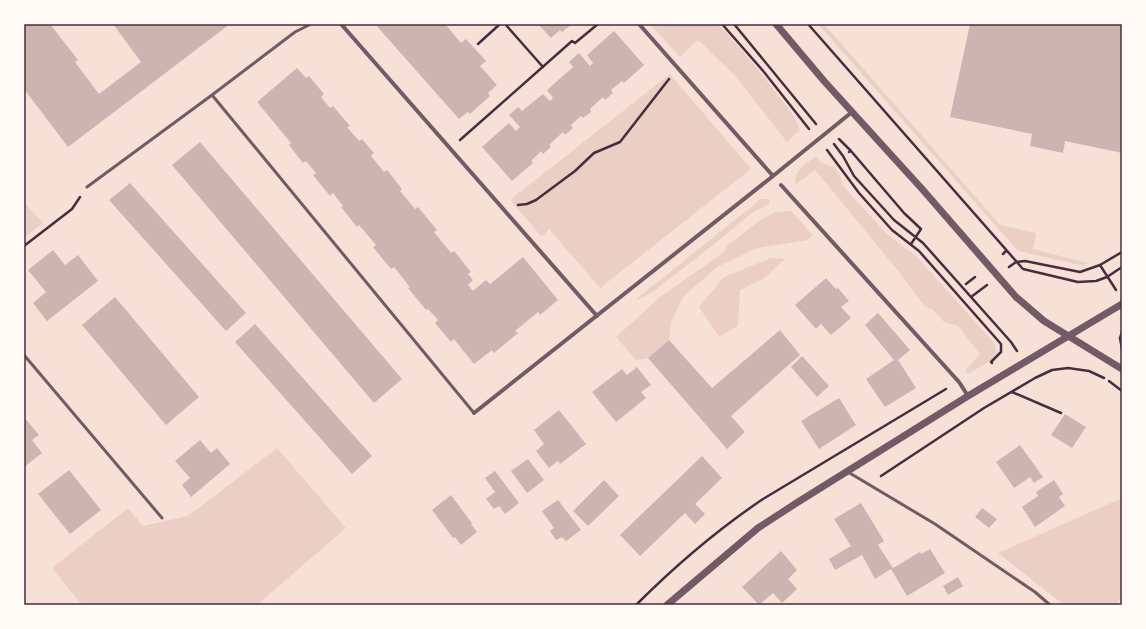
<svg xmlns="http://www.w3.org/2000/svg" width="1146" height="629" font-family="'Roboto Condensed',sans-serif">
<rect width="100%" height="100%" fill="#f7e1d7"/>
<path fill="#ebcfc5" d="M 650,24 L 718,24 C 739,46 759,70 777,94 C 786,105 796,117 800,130 L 787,142 L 736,77 L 698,40 L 680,57 Z
M 818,24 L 824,24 L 1000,225 L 1036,233 L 1033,249 L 1088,263 L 1083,265 L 1075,264 L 1018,251 Z
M 670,74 L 751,169 L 600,288 L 549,229 L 542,237 L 510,200 Z
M 816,156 L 821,163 L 834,167 L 840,175 L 842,184 L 854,198 L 887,234 L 917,257 L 995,344 C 996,348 997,351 996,355 C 993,361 974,370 968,374 L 965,371 L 980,354 L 958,326 L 944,322 L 932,309 L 925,307 L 900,273 L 815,170 L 795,185 C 795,168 805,165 816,156 Z
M 761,199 L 769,199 L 769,204 L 753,212 L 709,248 L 654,291 L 639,299 L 635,300 Z
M 24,202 L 43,223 L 24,238 Z
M 791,211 L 813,235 L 808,240 L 757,248 L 717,267 L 683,297 L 671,322 L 669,340 L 648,358 L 636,360 L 616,337 L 660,297 L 724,252 L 727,246 L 760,220 L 776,212 Z
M 771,258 L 785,259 L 763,279 L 740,290 L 738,326 L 719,337 L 699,307 L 724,277 Z
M 277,448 L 346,528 L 257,605 L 82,605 L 52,568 L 128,508 L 143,526 L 188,516 Z
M 1122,498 L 1122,597 L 1116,605 L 1064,605 L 998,553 Z"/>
<path fill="#ccb4b1" d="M 24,24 L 50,24 L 78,60 L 75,62 L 99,94 L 141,62 L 113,24 L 230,24 L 68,147 L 24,89 Z
M 375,24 L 445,24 L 461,43 L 466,39 L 486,61 L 480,66 L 497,85 L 488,93 L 490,96 L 470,114 L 468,112 L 459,119 Z
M 538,24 L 572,24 L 562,32 L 560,30 L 551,38 Z
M 970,24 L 1116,24 L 1122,25 L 1122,153 L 1065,141 L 1063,153 L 1030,146 L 1032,134 L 950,117 Z
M 614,31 L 644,65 L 624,83 L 622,81 L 611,90 L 613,93 L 605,100 L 603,97 L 590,109 L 591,112 L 583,118 L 581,116 L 571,125 L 573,128 L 565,135 L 563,132 L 549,145 L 551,147 L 543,154 L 541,151 L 531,161 L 533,163 L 512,181 L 482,147 L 509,123 L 516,131 L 520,127 L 509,115 L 518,107 L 522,111 L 543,94 L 550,101 L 553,98 L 547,90 L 573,67 L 569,62 L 579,53 L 590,66 L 593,63 L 587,55 Z
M 297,68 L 306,78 L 309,76 L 324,94 L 321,97 L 330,108 L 333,106 L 350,126 L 347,127 L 359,141 L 362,139 L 374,153 L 371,156 L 384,172 L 387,170 L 402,189 L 400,191 L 415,209 L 418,207 L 437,230 L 434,232 L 451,253 L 454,251 L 471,272 L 468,274 L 473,280 L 468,285 L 473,291 L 486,280 L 490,284 L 523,257 L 558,300 L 540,315 L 538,312 L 515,331 L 518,333 L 494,353 L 492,350 L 474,364 L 454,339 L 451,342 L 435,323 L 438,320 L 428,309 L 426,310 L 408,288 L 410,287 L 394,267 L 391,269 L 373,247 L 376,245 L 359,225 L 357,227 L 341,207 L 343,206 L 333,193 L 330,196 L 313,175 L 316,173 L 306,161 L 303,163 L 289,145 L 291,143 L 257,102 Z
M 200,142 L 402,379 L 374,403 L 172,165 Z
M 130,183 L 246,313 L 226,331 L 109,200 Z
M 53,250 L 65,265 L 78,255 L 98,281 L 47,321 L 33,303 L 46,292 L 28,270 Z
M 826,278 L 836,289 L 838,288 L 849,301 L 841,307 L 851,318 L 831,335 L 821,324 L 816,329 L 795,305 Z
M 115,297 L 199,397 L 166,425 L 82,325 Z
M 878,313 L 910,350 L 898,360 L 916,388 L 885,407 L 866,379 L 894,360 L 865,325 Z
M 255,324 L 372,456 L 352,474 L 235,342 Z
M 780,330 L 800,355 L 731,416 L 745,432 L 727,449 L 648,358 L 669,340 L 712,388 Z
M 802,356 L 829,386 L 817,397 L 791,367 Z
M 637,367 L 651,385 L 641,392 L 646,398 L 616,422 L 592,392 L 622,369 L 627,375 Z
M 839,398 L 856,425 L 819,449 L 801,421 Z
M 559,410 L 586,444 L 560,464 L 558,461 L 549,468 L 536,451 L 544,444 L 534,430 Z
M 1065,414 L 1086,427 L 1072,448 L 1051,435 Z
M 24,417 L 39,435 L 32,440 L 42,453 L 24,467 Z
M 200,440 L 211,453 L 217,448 L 230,464 L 191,497 L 182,485 L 190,478 L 175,461 Z
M 1020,445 L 1043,477 L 1034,483 L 1030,477 L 1014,488 L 996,462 Z
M 702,456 L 722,478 L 695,504 L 705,514 L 695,524 L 685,513 L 640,556 L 620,535 Z
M 528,459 L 544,480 L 527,493 L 511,471 Z
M 69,470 L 101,510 L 70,534 L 38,494 Z
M 495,471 L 519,503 L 505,514 L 499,506 L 494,509 L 486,499 L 495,492 L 485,478 Z
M 604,480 L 619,496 L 588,526 L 573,511 Z
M 1054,480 L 1063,494 L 1059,497 L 1065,506 L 1035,527 L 1022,507 L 1038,496 L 1036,492 Z
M 451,495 L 472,523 L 471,524 L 477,532 L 461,545 L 455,537 L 453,538 L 432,510 Z
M 558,500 L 581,530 L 566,541 L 562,537 L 556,540 L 550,531 L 554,528 L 542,511 Z
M 861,503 L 884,541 L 878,545 L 893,568 L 920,552 L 921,554 L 930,549 L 945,573 L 907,596 L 891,569 L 875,579 L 862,555 L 835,570 L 829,559 L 851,546 L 834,519 Z
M 982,508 L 997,519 L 989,528 L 975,517 Z
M 781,551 L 797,570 L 788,579 L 797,589 L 782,603 L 773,593 L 759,605 L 742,587 Z
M 958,577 L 963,586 L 948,595 L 943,586 Z"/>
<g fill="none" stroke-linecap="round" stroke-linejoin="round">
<path stroke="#4a2c40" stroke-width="2.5" d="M 505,24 L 543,67
M 722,24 L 764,72 L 809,129
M 734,24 L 816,124
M 808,24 L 1023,269 L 1078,282 L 1096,281 L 1107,277 L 1122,267
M 478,44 L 500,24
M 839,139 L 851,151 L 849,152
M 460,140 L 572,41 L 575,43 L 598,24
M 834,144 L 843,156 L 854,176 L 894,220 L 923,243 L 1011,342 L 1017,351
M 827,150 L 859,193 L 892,230 L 919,251 L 1001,344 L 1001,352 L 991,362 L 992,363
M 851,151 L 904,213 L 921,229 L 911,244
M 518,205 L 527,204 L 536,200 L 575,171 L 594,153 L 620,142 L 669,79
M 24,246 L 72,209 L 80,197
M 1003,254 L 1006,251
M 1100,265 L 1116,290
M 1009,267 L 1016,262 L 1025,261 L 1080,272 L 1100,265 L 1122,252
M 966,284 L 975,277
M 971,297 L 987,285
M 1122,332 L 1120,338 L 1122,349
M 1109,381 L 1122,391
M 1012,392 L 1061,413
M 881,476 L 984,408 L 1035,378 L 1052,370 L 1068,368 L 1089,371 L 1104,378
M 636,605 C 675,566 717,530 763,499 L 946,389"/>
<path stroke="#755966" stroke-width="3" d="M 212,95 L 474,413
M 87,187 L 212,95 L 295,32 L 311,24
M 24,355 L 162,518
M 848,472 L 935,524 L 1035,592 L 1050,605"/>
<path stroke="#755966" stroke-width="4" d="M 341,24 L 597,316
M 639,24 L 773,176
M 781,185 L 959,382 L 968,396
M 474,413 L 773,176 L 852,112"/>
<path stroke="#755966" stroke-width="7" d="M 776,24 L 824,81 L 923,190 L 1016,297 L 1044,321 L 1122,369
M 667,605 L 758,528 L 798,502 L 968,396 L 1122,304"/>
</g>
<rect width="1146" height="629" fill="none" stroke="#fffaf5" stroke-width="50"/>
<rect x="25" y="25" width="1096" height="579" fill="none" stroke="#4a2c40" stroke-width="1.5"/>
</svg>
